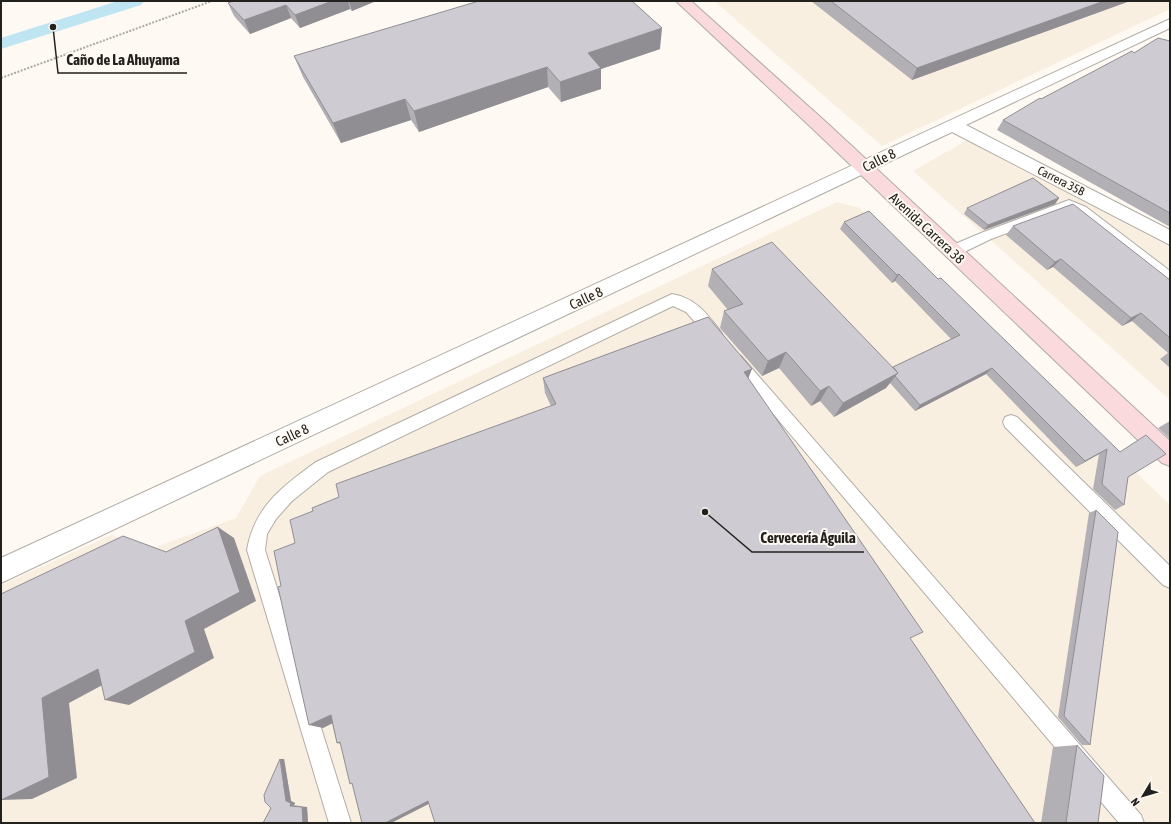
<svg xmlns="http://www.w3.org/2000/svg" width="1171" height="824" font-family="'Asap Condensed',sans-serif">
<rect width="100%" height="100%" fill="#fef9f2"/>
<path fill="#f9efe1" d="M 714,1 L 1170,1 L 1170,9 L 882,146 Z
M 969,139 L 1170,247 L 1170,400 L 913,171 Z
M 837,202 L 860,208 L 1170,505 L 1170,823 L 1,823 L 1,585 L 111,535 L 156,547 L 236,518 L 260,476 Z"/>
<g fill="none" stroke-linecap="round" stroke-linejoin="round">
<path fill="#bfe4f2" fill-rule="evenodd" d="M 118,1 L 144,1 L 141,5 L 1,49 L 1,38 Z"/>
<defs>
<path id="lane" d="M 1069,200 L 1086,207 L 1170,271 L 1170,284 L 1165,283 L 1076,213 L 1069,210 L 991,239 L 958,255 L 953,256 L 948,255 L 946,251 L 948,247 L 981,233 Z
M 672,294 C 696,298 707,314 721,332 L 723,336 L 721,340 L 716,342 L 711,340 L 686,312 L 673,306 L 328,472 L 292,501 L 276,519 L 267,534 L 265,550 L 351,823 L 329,823 L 247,550 C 254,507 283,486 316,462 Z
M 736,354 L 741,356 L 1141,815 L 1144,823 L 1119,823 L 731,364 L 728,360 L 731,356 Z
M 1011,415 L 1017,417 L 1170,566 L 1170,588 L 1163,585 L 1005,427 L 1003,422 L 1005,417 Z"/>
<path id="street" d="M 1170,19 L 1170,28 L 966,125 L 1170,230 L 1170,245 L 952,132 L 1,583 L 1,558 Z"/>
<path id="secondary" d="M 676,1 L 691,1 L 826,122 L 1170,441 L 1170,466 L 1162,463 L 814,130 Z"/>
</defs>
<use href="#lane" stroke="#b1aca6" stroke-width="2"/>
<use href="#street" stroke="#b1aca6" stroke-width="2"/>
<use href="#secondary" stroke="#b1aca6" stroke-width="2"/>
<path stroke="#ada9a3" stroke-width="2" stroke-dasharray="2 1.5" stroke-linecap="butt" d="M 1,78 L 212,1"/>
<use href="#lane" fill="#fff" fill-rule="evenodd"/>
<use href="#street" fill="#fff" fill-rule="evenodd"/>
<use href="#secondary" fill="#fbdade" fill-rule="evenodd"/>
</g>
<path fill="#b2afb5" d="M 233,1 L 376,1 L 352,11 L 350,9 L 300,28 L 291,18 L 250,34 L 234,16 L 228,3 Z
M 811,1 L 1130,1 L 912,80 Z
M 1170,40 L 1170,227 L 997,130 L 1003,120 L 1041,99 L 1134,53 L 1169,41 Z
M 660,49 L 601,69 L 601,89 L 561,102 L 548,87 L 419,132 L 411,120 L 341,143 L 303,77 L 294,56 Z
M 1059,198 L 1055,204 L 984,230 L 964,214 L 967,208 Z
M 844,222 L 938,279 L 1120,452 L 1128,477 L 1124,505 L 1115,510 L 1093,489 L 1099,454 L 1076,467 L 986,374 L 915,411 L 890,383 L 886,388 L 834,417 L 820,401 L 811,406 L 779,368 L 762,376 L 720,328 L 724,311 L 728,310 L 708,286 L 712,269 L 893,367 L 951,339 L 895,281 L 892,283 L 840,229 Z
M 1013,226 L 1170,280 L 1170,368 L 1160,359 L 1168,353 L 1132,321 L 1122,326 L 1053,267 L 1047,270 L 1006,235 Z
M 708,317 L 429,804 L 391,823 L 362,823 L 353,784 L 341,744 L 337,743 L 332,723 L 323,728 L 281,586 L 295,543 L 313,511 L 339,497 L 551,406 L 545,393 L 543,378 Z
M 1170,421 L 1170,439 L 1158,428 Z
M 1096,510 L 1090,745 L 1082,745 L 1058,717 L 1089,513 Z
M 1077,745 L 1098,823 L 1041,823 L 1053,747 Z
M 284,759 L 291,801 L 295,803 L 294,805 L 307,807 L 308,823 L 263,823 L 271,808 Z"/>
<path fill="#918e93" d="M 332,1 L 348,1 L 350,9 L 300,28 L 295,15 Z
M 349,1 L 376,1 L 352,11 Z
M 1104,1 L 1130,1 L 912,80 L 917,68 Z
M 286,5 L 291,18 L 250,34 L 244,20 Z
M 662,28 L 660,49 L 601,69 L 601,89 L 561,102 L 560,82 L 588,53 Z
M 547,67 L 548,87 L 419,132 L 414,111 Z
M 405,99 L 411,120 L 341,143 L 333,123 Z
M 1059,198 L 1055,204 L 984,230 L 988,225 Z
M 1061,259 L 1053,267 L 1047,270 L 1055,262 Z
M 899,274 L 895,281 L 892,283 L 897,275 Z
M 1141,313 L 1132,321 L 1122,326 L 1131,318 Z
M 786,352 L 779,368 L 762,376 L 768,361 Z
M 992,368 L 986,374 L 915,411 L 920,405 Z
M 752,369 L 746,384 L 744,372 Z
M 898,373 L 886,388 L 834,417 L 843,403 Z
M 829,386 L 820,401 L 811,406 L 820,391 Z
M 1107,449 L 1099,454 L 1076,467 L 1085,461 Z
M 218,527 L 234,538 L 256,601 L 204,629 L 214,658 L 129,705 L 105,700 L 185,621 Z
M 98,669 L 121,675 L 69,703 L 77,778 L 32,799 L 1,800 L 42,698 Z
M 331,715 L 343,718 L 323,728 L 309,725 Z
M 280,759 L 284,759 L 291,801 L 295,803 L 294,805 L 290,806 L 286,801 Z
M 436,800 L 391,823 L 385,823 L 428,801 Z
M 302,807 L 307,807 L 308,823 L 303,823 Z"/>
<path fill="#cfcbd2" stroke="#918e93" d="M 233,1 L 332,1 L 295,15 L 286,5 L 244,20 L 228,3 Z
M 479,1 L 632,1 L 662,28 L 588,53 L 601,68 L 560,82 L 547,67 L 414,111 L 405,99 L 333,123 L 294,56 Z
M 831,1 L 1104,1 L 917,68 Z
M 1158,38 L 1170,41 L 1170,213 L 1003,120 L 1040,98 L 1041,99 L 1132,51 L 1134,53 Z
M 1033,178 L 1059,198 L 988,225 L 967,208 Z
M 1073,204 L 1170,280 L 1170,338 L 1141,313 L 1131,318 L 1061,259 L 1055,262 L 1013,226 Z
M 869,211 L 938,279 L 941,278 L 1120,452 L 1146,435 L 1166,454 L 1128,477 L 1124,505 L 1102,484 L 1107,449 L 1085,461 L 992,368 L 920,405 L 895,376 L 898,373 L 893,367 L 960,335 L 899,274 L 897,275 L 844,222 Z
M 772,242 L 898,373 L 843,403 L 829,386 L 820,391 L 786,352 L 768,361 L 724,311 L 743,304 L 712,269 Z
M 708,317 L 752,369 L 744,372 L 923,632 L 910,638 L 1035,823 L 435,823 L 428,801 L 385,823 L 362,823 L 352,783 L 350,784 L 340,742 L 337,743 L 331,715 L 309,725 L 278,587 L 281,586 L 274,551 L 295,543 L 290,520 L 313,511 L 312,508 L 339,497 L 336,484 L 556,404 L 543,378 Z
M 1096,510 L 1118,532 L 1090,745 L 1064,716 Z
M 218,527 L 240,592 L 185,621 L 195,652 L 105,700 L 98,669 L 42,698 L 49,777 L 1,800 L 1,594 L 123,536 L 166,552 Z
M 1077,745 L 1104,776 L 1098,823 L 1066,823 Z
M 280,759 L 286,801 L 291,803 L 290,806 L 302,807 L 303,823 L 263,823 L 271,808 L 265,802 L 264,795 Z"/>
<g text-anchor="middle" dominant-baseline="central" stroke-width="4" stroke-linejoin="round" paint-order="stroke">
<g font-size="12" fill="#23211e" stroke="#fef9f2">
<text transform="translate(1061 181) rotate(27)">Carrera 35B</text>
</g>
<g font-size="14" fill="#23211e" stroke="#fef9f2">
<text transform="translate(879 160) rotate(-26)">Calle 8</text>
<text transform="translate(927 228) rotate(43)">Avenida Carrera 38</text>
<text transform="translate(586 298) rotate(-25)">Calle 8</text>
<text transform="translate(292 435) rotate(-25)">Calle 8</text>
</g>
</g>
<path fill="none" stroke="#23211e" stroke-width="1.5" d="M53 27L58 73H187M705 512L752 552H864"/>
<g fill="#23211e" stroke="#fef9f2" stroke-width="1.5">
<circle cx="53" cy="27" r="4"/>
<circle cx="705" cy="512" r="4"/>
</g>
<g font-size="15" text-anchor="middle" font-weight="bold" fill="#23211e" stroke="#fef9f2" stroke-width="4" stroke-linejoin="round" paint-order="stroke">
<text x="123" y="65">Caño de La Ahuyama</text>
<text x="808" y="543">Cervecería Águila</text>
</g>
<rect width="1171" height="824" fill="none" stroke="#23211e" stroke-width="4"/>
<g transform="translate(1143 796) rotate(232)" stroke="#fef9f2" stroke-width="3" paint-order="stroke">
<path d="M0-3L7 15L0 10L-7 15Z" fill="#23211e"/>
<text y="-6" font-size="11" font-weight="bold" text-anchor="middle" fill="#23211e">N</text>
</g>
</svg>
